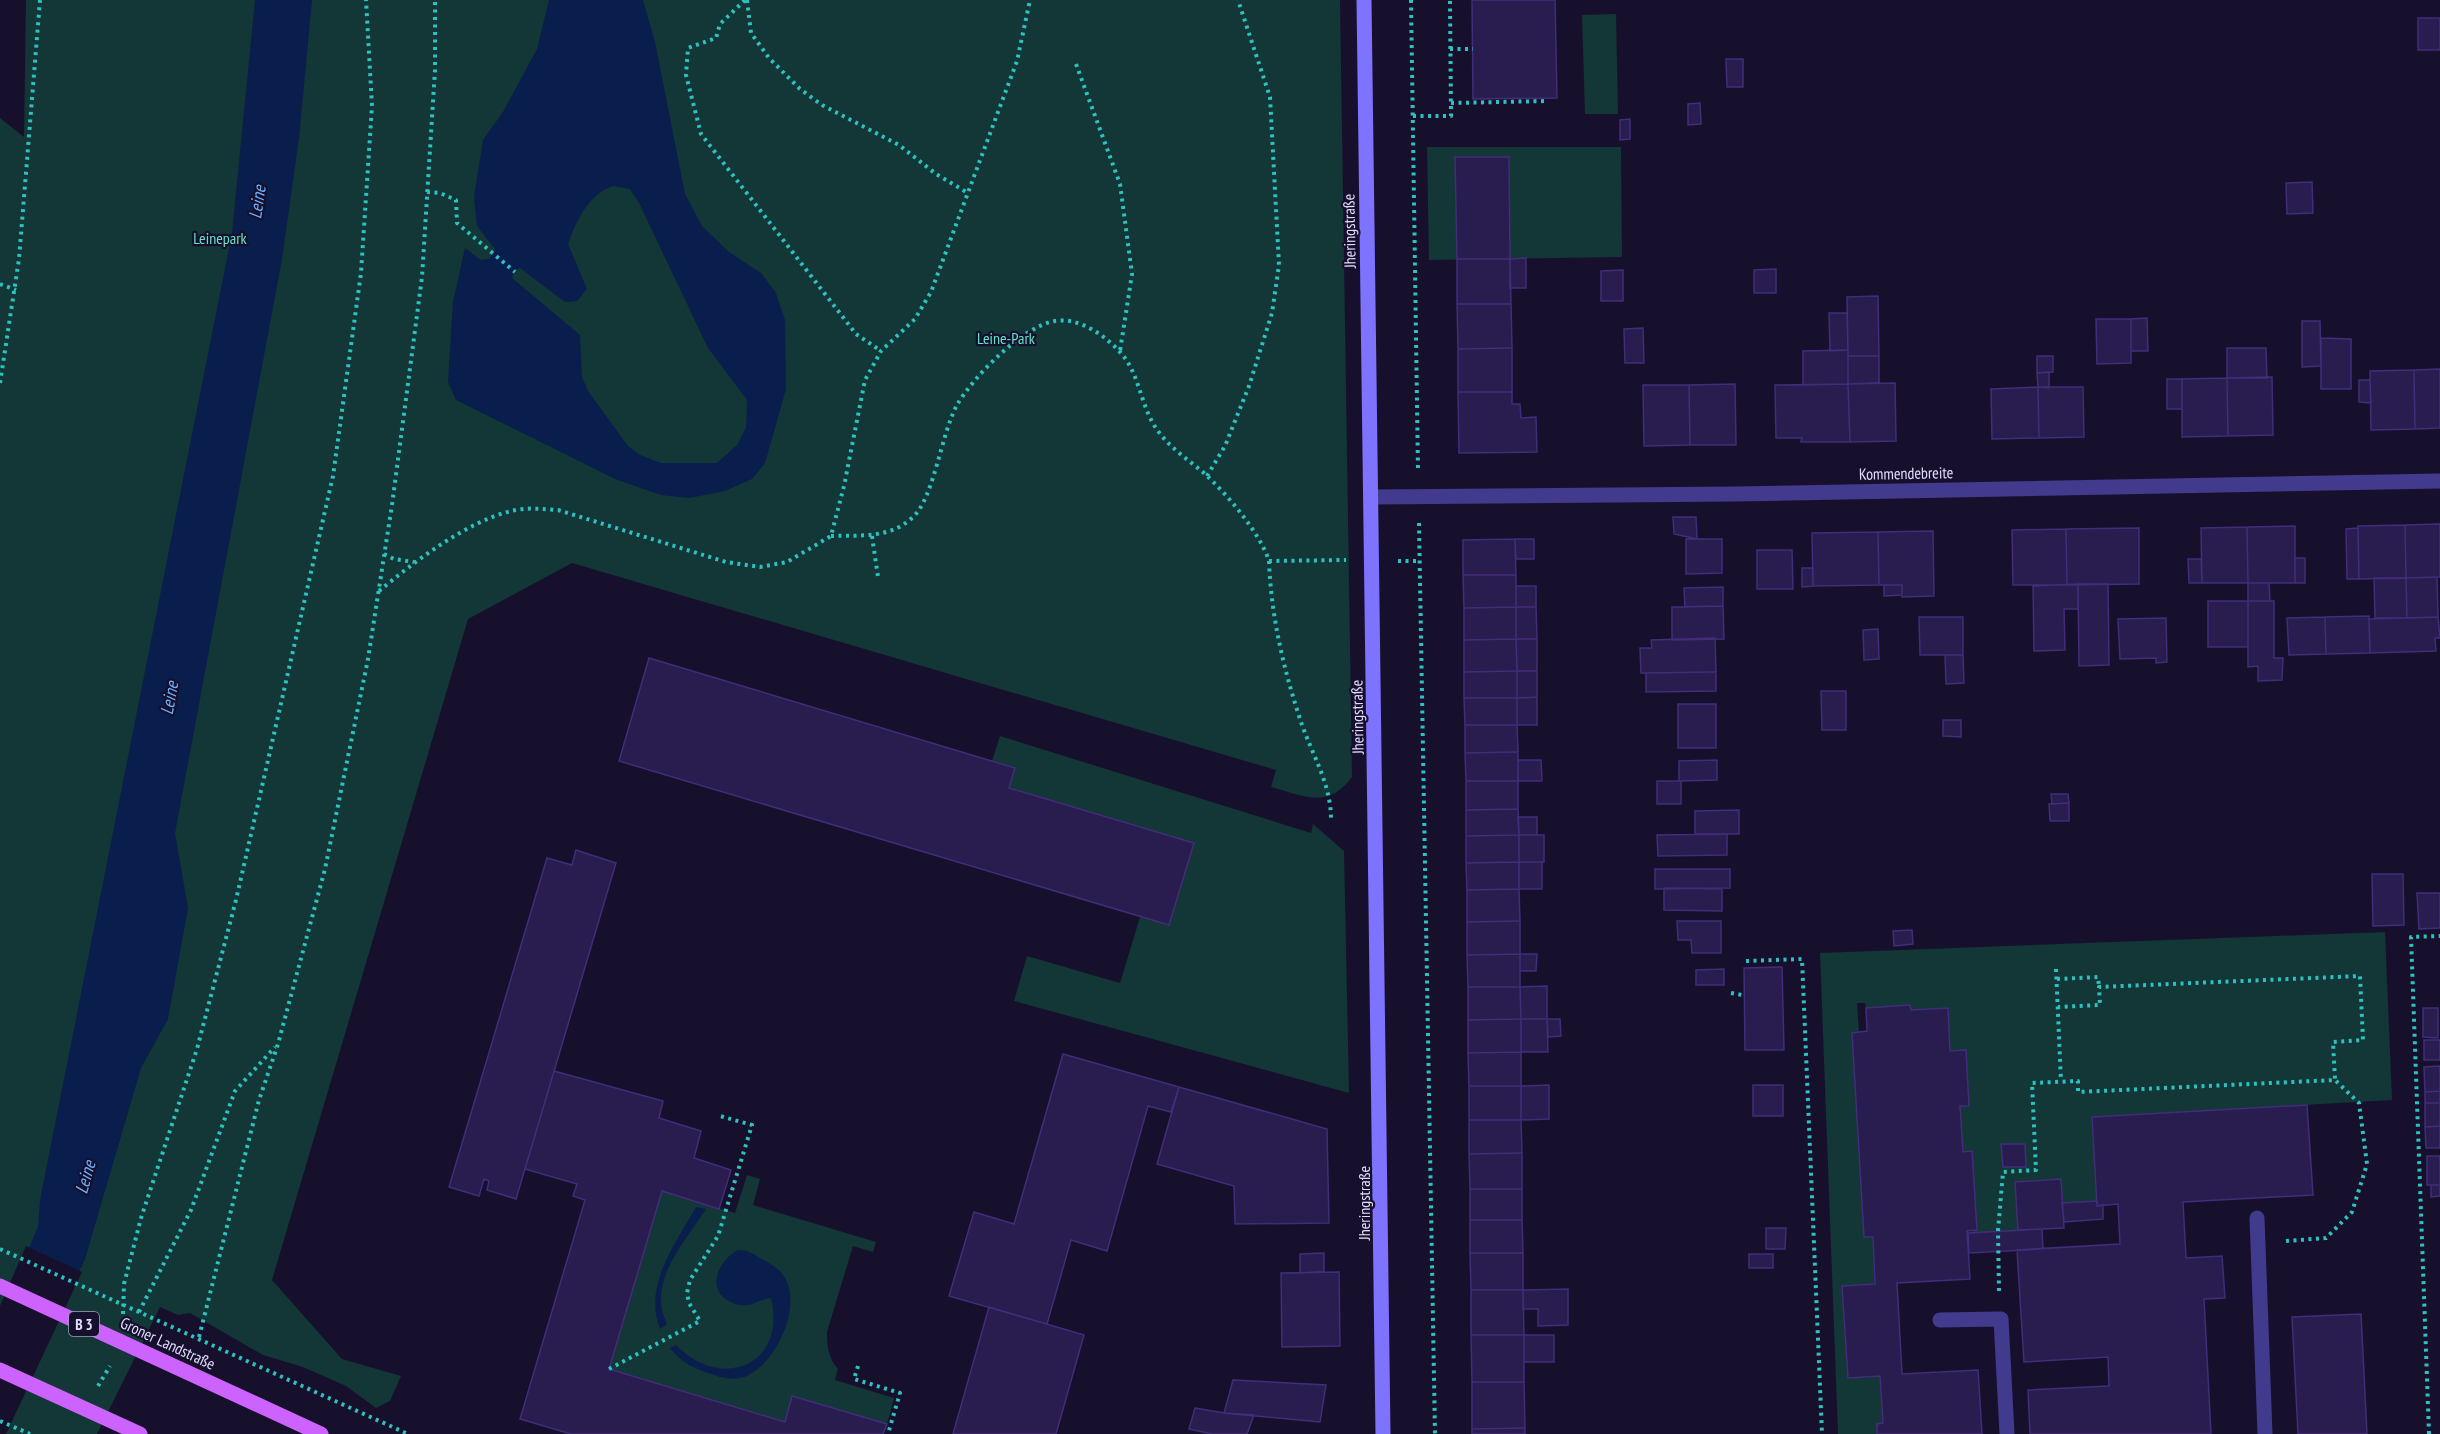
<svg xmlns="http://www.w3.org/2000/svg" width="2440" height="1434" font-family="'PT Sans Narrow',sans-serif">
<rect width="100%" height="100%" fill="#17102c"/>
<path fill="#133636" d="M 26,0 L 1340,0 L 1352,777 C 1327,810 1305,796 1271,787 L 1276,770 L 572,563 L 468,619 L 272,1280 L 342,1359 L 401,1376 L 390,1401 L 376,1408 L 346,1386 L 303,1367 L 263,1355 L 190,1313 L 178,1315 L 160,1307 L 97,1434 L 0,1434 L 0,118 L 24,137 Z
M 1616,14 L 1618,114 L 1585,114 L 1582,15 Z
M 1427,147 L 1621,147 L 1622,257 L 1429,260 Z
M 1000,736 L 1311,833 L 1313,824 L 1344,851 L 1349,1093 L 1014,1001 L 1027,956 L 1120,983 L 1140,917 L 1169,925 L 1194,843 L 1009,788 L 1015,768 L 992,761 Z
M 2385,932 L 2392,1100 L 2092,1117 L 2097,1201 L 2062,1203 L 2061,1179 L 2015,1182 L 2018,1230 L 1968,1233 L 1977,1230 L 1972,1152 L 1963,1152 L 1960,1106 L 1969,1105 L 1966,1051 L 1950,1051 L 1948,1008 L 1911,1010 L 1910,1006 L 1866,1008 L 1865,1003 L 1857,1003 L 1859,1032 L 1852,1033 L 1864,1237 L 1873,1237 L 1875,1284 L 1842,1287 L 1848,1378 L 1880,1376 L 1883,1423 L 1877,1424 L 1877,1434 L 1838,1434 L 1820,953 Z
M 747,1175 L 760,1179 L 753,1205 L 876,1242 L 873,1252 L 853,1246 L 827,1332 C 827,1346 828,1358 838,1369 L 835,1380 L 894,1398 L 887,1424 L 793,1396 L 785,1422 L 609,1369 L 662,1191 L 735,1213 Z"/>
<path fill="#091e4c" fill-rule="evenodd" d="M 255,0 L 312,0 L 299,138 L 282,259 L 175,833 L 188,908 L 168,1019 L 141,1068 L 85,1259 L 2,1434 L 0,1434 L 0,1314 L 38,1227 L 40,1200 L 232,233 Z
M 549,0 L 643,0 L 655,42 L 685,194 L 702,226 L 729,252 L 761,273 L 776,293 L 785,320 L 786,389 L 765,463 L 752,479 L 725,491 L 689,498 L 661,495 L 615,479 L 456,400 L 448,382 L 453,302 L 465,248 L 481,260 L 489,259 L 495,249 L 477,226 L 474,197 L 483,140 L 503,112 L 537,49 ZM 613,186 L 630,189 L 639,203 L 708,348 L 747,400 L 746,427 L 738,444 L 717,463 L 661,463 L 640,455 L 628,446 L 588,391 L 582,377 L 580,335 L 512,278 L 515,270 L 520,268 L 565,302 L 577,301 L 587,289 L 568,244 C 576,221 589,194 613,186 Z
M 696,1207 L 706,1209 C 684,1243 646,1283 667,1324 L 660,1329 C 643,1285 675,1245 696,1207 Z
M 738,1250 C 750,1250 752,1254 762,1259 C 771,1264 782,1270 786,1280 C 801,1310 775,1366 744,1377 C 732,1381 719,1377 708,1373 C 692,1368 680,1361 670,1348 L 676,1345 C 720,1391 787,1367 771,1298 C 760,1299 752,1307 740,1305 C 705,1298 713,1264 738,1250 Z"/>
<path fill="#17102c" d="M 26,1246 L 82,1272 L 6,1434 L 0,1434 L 0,1306 Z"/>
<path fill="#291c4e" stroke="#412d7a" stroke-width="1.5" d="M 1472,0 L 1555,0 L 1557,98 L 1473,99 Z
M 2418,18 L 2440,18 L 2440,50 L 2418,50 Z
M 1726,59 L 1743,59 L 1743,87 L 1727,87 Z
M 1700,103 L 1701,124 L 1688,125 L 1688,104 Z
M 1630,119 L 1630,139 L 1620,140 L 1620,120 Z
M 1455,157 L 1509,157 L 1510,259 L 1457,259 Z
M 2312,182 L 2313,213 L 2287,214 L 2286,183 Z
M 1526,258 L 1526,288 L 1510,288 L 1510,259 Z
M 1457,259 L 1510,259 L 1511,304 L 1457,304 Z
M 1776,269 L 1776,293 L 1754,293 L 1754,270 Z
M 1623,270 L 1623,301 L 1601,301 L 1601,271 Z
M 1878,296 L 1879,356 L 1848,356 L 1847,297 Z
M 1457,304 L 1511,304 L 1512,348 L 1458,349 Z
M 1829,313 L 1847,313 L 1848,350 L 1830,351 Z
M 2147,318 L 2148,351 L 2131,351 L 2131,319 Z
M 2096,319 L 2131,319 L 2131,363 L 2097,364 Z
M 2302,321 L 2320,321 L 2321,366 L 2302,367 Z
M 1643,328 L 1644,363 L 1625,363 L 1624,329 Z
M 2321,338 L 2351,339 L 2351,389 L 2321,389 Z
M 1512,348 L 1512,392 L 1458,392 L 1458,349 Z
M 2227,348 L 2266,348 L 2267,378 L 2227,378 Z
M 1848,350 L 1848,384 L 1803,385 L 1803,351 Z
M 1848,356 L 1879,356 L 1879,383 L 1848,384 Z
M 2037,356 L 2053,356 L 2053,372 L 2037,373 Z
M 2440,369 L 2440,428 L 2415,429 L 2414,370 Z
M 2414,370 L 2415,429 L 2371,430 L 2370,371 Z
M 2049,372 L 2049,388 L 2038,387 L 2037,373 Z
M 2272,377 L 2273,435 L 2228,436 L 2227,378 Z
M 2227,378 L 2228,436 L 2182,437 L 2182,379 Z
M 2167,379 L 2182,379 L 2182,409 L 2167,409 Z
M 2359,380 L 2370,380 L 2371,403 L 2359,402 Z
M 1895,383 L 1896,441 L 1850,442 L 1848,384 Z
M 1735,384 L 1736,445 L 1690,445 L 1689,385 Z
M 1848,384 L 1850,442 L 1801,442 L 1802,438 L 1776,438 L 1775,385 Z
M 1643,385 L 1689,385 L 1690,445 L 1644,446 Z
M 2038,387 L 2083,387 L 2084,437 L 2039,438 Z
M 2038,387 L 2039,438 L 1992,439 L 1991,389 Z
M 1458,392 L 1512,392 L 1512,404 L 1520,404 L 1521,418 L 1536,417 L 1537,452 L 1459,453 Z
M 1673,517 L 1696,517 L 1697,539 L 1674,534 Z
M 2440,524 L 2440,577 L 2406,578 L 2405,525 Z
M 2405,525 L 2406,578 L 2359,579 L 2358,526 Z
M 2295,526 L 2295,583 L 2248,583 L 2247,527 Z
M 2247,527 L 2248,583 L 2202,583 L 2201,528 Z
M 2139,528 L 2139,584 L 2067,585 L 2066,529 Z
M 2358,528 L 2359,579 L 2347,579 L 2346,529 Z
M 2066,529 L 2067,585 L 2013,585 L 2012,530 Z
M 1933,531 L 1934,596 L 1902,597 L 1902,585 L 1879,585 L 1878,532 Z
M 1878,532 L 1879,585 L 1813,586 L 1812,533 Z
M 1515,539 L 1516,575 L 1463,575 L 1463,540 Z
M 1515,539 L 1534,539 L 1534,559 L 1516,559 Z
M 1686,539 L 1722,539 L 1722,573 L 1686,574 Z
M 1757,550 L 1792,550 L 1793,589 L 1757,589 Z
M 2295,558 L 2305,558 L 2305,583 L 2295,583 Z
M 2188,559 L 2201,559 L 2202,583 L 2189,583 Z
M 1802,568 L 1813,568 L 1813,586 L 1802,587 Z
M 1463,575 L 1516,575 L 1516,607 L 1464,608 Z
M 2437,577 L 2438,617 L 2407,618 L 2406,578 Z
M 2374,578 L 2406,578 L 2407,618 L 2375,618 Z
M 2248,583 L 2269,583 L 2270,601 L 2248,601 Z
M 2078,584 L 2078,609 L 2064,609 L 2065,650 L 2034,651 L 2033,586 Z
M 2078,584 L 2108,584 L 2109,665 L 2079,666 Z
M 1884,585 L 1902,585 L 1902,595 L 1884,596 Z
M 1516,586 L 1536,586 L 1536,607 L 1516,607 Z
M 1723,587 L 1723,606 L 1685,607 L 1684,588 Z
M 2208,601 L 2248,601 L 2248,647 L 2208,647 Z
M 2248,601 L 2274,601 L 2274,658 L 2283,658 L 2282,680 L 2258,681 L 2258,666 L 2248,667 Z
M 1723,606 L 1724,639 L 1672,640 L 1672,607 Z
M 1516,607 L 1516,639 L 1464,640 L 1464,608 Z
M 1516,607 L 1536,607 L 1537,639 L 1516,639 Z
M 2369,616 L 2370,653 L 2326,654 L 2325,617 Z
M 1919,617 L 1963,617 L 1963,655 L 1920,655 Z
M 2325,617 L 2326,654 L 2289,655 L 2287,618 Z
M 2438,617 L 2440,638 L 2435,638 L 2436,651 L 2370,653 L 2369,619 Z
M 2166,618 L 2167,662 L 2156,663 L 2156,658 L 2120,659 L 2118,619 Z
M 1878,629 L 1879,659 L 1864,660 L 1863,630 Z
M 1715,638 L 1716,672 L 1641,673 L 1640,648 L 1652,648 L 1651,640 Z
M 1516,639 L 1517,671 L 1464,672 L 1464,640 Z
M 1516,639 L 1537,639 L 1537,671 L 1517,671 Z
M 1945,655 L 1963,655 L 1964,683 L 1946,684 Z
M 649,658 L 1015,768 L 1009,788 L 1194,843 L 1169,925 L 619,761 Z
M 1517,671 L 1517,698 L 1464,698 L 1464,672 Z
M 1517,671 L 1537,671 L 1537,697 L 1517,698 Z
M 1716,672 L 1716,691 L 1646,692 L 1646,673 Z
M 1821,691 L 1846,691 L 1846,730 L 1822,730 Z
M 1537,697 L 1537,725 L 1517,725 L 1517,698 Z
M 1464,698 L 1517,698 L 1517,725 L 1465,725 Z
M 1678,704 L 1716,704 L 1716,748 L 1678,748 Z
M 1943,720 L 1961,720 L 1961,737 L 1943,736 Z
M 1465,725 L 1517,725 L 1518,752 L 1465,753 Z
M 1518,752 L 1518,781 L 1466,781 L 1465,753 Z
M 1518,760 L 1541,760 L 1542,781 L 1518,781 Z
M 1717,760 L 1717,780 L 1679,781 L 1679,761 Z
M 1466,781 L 1518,781 L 1518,809 L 1466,810 Z
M 1657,781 L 1681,781 L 1681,804 L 1657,804 Z
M 2051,794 L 2068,794 L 2069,803 L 2052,804 Z
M 2069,803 L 2069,821 L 2050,821 L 2049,804 Z
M 1518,809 L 1519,835 L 1466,836 L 1466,810 Z
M 1739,810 L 1739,834 L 1695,834 L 1695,811 Z
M 1518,817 L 1537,817 L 1537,835 L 1519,835 Z
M 1727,834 L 1727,855 L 1658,856 L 1657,835 Z
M 1519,835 L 1519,862 L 1466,863 L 1466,836 Z
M 1519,835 L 1544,835 L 1544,862 L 1519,862 Z
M 576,850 L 616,863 L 516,1199 L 487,1190 L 489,1181 L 484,1179 L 479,1196 L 449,1187 L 547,858 L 572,865 Z
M 1519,862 L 1519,889 L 1467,890 L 1466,863 Z
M 1519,862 L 1542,862 L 1542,889 L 1519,889 Z
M 1655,869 L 1730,869 L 1730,888 L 1655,889 Z
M 2372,874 L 2403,874 L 2404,925 L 2373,926 Z
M 1664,888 L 1722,889 L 1722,911 L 1664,910 Z
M 1519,889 L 1520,921 L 1467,922 L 1467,890 Z
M 2417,893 L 2440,893 L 2440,928 L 2419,929 Z
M 1520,921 L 1520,954 L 1467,955 L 1467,922 Z
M 1677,921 L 1721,921 L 1721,953 L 1692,953 L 1691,940 L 1678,940 Z
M 1912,930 L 1913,944 L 1894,946 L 1893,931 Z
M 1520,954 L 1520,987 L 1468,987 L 1467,955 Z
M 1520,954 L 1537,954 L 1536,971 L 1520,971 Z
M 1782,967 L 1784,1050 L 1745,1050 L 1744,968 Z
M 1724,969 L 1724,985 L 1696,985 L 1696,970 Z
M 1547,986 L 1547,1019 L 1521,1019 L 1520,987 Z
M 1468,987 L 1520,987 L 1521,1019 L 1468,1020 Z
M 1910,1005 L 1911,1010 L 1948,1008 L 1950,1051 L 1966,1050 L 1969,1106 L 1960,1106 L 1963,1152 L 1972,1151 L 1977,1230 L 1967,1231 L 1970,1279 L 1897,1283 L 1902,1374 L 1978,1370 L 1982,1434 L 1877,1434 L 1877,1424 L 1883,1423 L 1880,1376 L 1848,1378 L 1842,1286 L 1875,1284 L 1873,1237 L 1864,1237 L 1852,1033 L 1867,1031 L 1866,1008 Z
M 2423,1008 L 2438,1008 L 2438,1038 L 2423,1037 Z
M 1521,1019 L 1521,1052 L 1468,1053 L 1468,1020 Z
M 1521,1019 L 1547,1019 L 1548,1052 L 1521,1052 Z
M 1547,1019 L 1560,1019 L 1561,1036 L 1548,1037 Z
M 2424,1040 L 2440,1040 L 2440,1060 L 2424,1060 Z
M 1521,1052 L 1521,1086 L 1469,1086 L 1468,1053 Z
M 1063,1054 L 1179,1087 L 1171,1112 L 1148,1106 L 1107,1251 L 1071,1240 L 1047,1324 L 949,1296 L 974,1212 L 1014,1224 Z
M 2440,1066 L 2440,1091 L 2425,1092 L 2424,1067 Z
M 554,1071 L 663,1101 L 659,1118 L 701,1131 L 694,1158 L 731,1170 L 719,1209 L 662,1191 L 609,1369 L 785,1422 L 792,1396 L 887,1424 L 883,1434 L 571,1434 L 520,1419 L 585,1200 L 573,1196 L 577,1184 L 525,1169 Z
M 1549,1085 L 1549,1119 L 1521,1120 L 1521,1086 Z
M 1753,1085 L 1783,1085 L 1783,1116 L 1753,1116 Z
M 1469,1086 L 1521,1086 L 1521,1120 L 1469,1120 Z
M 1179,1087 L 1327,1129 L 1329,1223 L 1235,1224 L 1234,1186 L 1157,1164 Z
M 2440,1091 L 2440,1103 L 2425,1103 L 2425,1092 Z
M 2425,1103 L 2440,1103 L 2440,1126 L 2425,1127 Z
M 2307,1105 L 2313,1195 L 2183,1202 L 2186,1258 L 2222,1256 L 2225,1298 L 2204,1299 L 2211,1434 L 2030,1434 L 2028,1390 L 2109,1386 L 2108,1357 L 2024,1362 L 2017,1250 L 2120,1244 L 2118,1204 L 2097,1206 L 2092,1117 Z
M 1469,1120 L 1521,1120 L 1522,1153 L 1469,1154 Z
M 2440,1126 L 2440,1148 L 2426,1148 L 2425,1127 Z
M 2001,1144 L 2025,1144 L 2026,1167 L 2003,1167 Z
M 1522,1153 L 1522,1189 L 1470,1189 L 1469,1154 Z
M 2427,1156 L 2440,1156 L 2440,1185 L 2427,1185 Z
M 2061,1179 L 2064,1228 L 2018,1230 L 2015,1182 Z
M 2431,1185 L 2440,1185 L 2440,1196 L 2431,1197 Z
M 1470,1189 L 1522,1189 L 1522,1220 L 1470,1220 Z
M 2097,1201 L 2097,1206 L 2103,1205 L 2103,1219 L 2064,1222 L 2062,1203 Z
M 1470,1220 L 1522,1220 L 1523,1253 L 1470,1253 Z
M 1766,1228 L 1786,1228 L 1785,1249 L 1766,1249 Z
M 2042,1229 L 2043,1249 L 1969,1253 L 1968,1233 Z
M 1324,1253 L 1324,1272 L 1300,1273 L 1300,1254 Z
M 1470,1253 L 1523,1253 L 1523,1290 L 1471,1290 Z
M 1749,1254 L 1773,1254 L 1773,1268 L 1749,1268 Z
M 1339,1272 L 1340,1346 L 1282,1347 L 1281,1273 Z
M 1568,1289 L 1568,1325 L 1538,1326 L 1538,1309 L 1523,1309 L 1523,1290 Z
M 1471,1290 L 1523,1290 L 1524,1335 L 1471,1335 Z
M 989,1307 L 1084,1335 L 1056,1434 L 953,1434 Z
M 2361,1314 L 2367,1434 L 2298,1434 L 2292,1317 Z
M 1471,1335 L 1524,1335 L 1524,1382 L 1472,1382 Z
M 1524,1335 L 1554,1335 L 1554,1362 L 1524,1362 Z
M 1233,1380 L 1326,1385 L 1320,1422 L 1224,1413 Z
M 1472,1382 L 1524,1382 L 1525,1428 L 1472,1429 Z
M 1195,1408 L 1224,1413 L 1254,1415 L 1247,1434 L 1212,1434 L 1189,1429 Z
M 1525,1428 L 1525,1434 L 1472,1434 L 1472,1429 Z"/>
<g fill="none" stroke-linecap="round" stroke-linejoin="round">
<path stroke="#2dc1c1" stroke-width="4" stroke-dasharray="3 4.5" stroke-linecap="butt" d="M 745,0 L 720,24 L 716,38 L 688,48 L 686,75 L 701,134 L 856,334 L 881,351
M 747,0 L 751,33 L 769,58 L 800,89 L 822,105 L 899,145 L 936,174 L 968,193
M 1411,0 L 1418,470
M 1450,49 L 1473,49
M 1076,64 L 1120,184 L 1132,274 L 1120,351
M 1451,103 L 1548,101
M 1413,116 L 1451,116 L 1450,0
M 427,192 L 440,193 L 456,200 L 457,223 L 515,272
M 0,284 L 16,290
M 0,383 L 19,259 L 40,0
M 1207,476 L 1225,446 L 1249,386 L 1272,313 L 1279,265 L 1270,97 L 1238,0
M 1419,523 L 1435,1434
M 831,536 C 859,535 889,539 912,518 C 934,499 941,434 957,405 C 973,377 1023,326 1055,321 C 1079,317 1104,335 1119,351 C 1140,372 1140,407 1158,431 C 1171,449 1189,460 1205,474 C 1227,494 1260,533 1269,561 L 1346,560
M 872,536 L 878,577
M 384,554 L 394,559 L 414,562
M 1269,561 C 1271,615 1283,667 1300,719 C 1311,753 1331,783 1331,819
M 1398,561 L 1419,561
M 379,591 C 414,562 466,522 511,511 C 527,507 542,509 558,510 L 726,562 L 760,567 L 787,562 L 831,536 L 844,486 L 865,380 L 881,351 L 915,319 L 931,292 L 1017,61 L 1030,0
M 1746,961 L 1802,959 L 1822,1434
M 2056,969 L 2061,1081
M 2057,979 L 2098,977 L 2099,987
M 1731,993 L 1742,995
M 2286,1241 L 2326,1238 L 2352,1212 L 2367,1164 L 2359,1103 L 2335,1080
M 0,1249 L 408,1434
M 1999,1291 L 1998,1231 L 2003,1172 L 2036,1170 L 2032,1083 L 2078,1081 L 2078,1092 L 2335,1080 L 2333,1042 L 2363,1040 L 2360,976 L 2099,987 L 2100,1005 L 2058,1007
M 139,1312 L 191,1210 L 235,1091 L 275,1047
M 123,1314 L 124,1284 L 141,1218 L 197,1049 L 236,900 L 333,476 L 361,273 L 372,106 L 366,0
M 199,1337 L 259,1100 L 278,1044 L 325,869 L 368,659 L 392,505 L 422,277 L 435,70 L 435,0
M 858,1366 L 854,1379 L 900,1393 L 888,1434
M 609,1369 L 700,1321 L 689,1303 L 687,1293 L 690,1280 L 718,1236 L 752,1125 L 720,1116
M 98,1386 L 110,1366
M 0,1421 L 30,1434
M 2429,1434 L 2411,937 L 2440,936"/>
<path stroke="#423a8c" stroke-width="15" d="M 2257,1218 L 2265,1434
M 1940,1320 L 2001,1319 L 2007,1434"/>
<path stroke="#423a8c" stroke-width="15" d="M 1372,497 L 1735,494 L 2440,481"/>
<path stroke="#7e73ff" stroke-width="15" d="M 1364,0 L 1383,1434"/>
<path stroke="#cd63ff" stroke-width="15" d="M 0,1286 L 321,1434
M 0,1370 L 140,1434"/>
</g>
<g text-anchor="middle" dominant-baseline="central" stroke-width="4.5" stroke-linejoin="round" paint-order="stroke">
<rect fill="#17102c" stroke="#a59fc0" stroke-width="1.5" x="69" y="1312" width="30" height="24" rx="4.5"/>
<g font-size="15" font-weight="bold" fill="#e2dcff">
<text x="84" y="1324">B 3</text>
</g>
<g font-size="16" fill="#e2dcff" stroke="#17102c">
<text transform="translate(1349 231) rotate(-91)">Jheringstraße</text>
<text transform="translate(1906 473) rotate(-1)">Kommendebreite</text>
<text transform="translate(1357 717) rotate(-91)">Jheringstraße</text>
<text transform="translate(1364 1203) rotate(-90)">Jheringstraße</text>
<text transform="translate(168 1343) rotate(25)">Groner Landstraße</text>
</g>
<g font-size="16" fill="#62e4cb" stroke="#17102c">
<text x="220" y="238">Leinepark</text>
<text x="1006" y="338">Leine-Park</text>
</g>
<g font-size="18" font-style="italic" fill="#6ab2ff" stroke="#17102c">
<text transform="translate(257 202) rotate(-82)">Leine</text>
<text transform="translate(169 698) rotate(-80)">Leine</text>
<text transform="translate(85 1177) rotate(-74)">Leine</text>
</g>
</g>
</svg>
